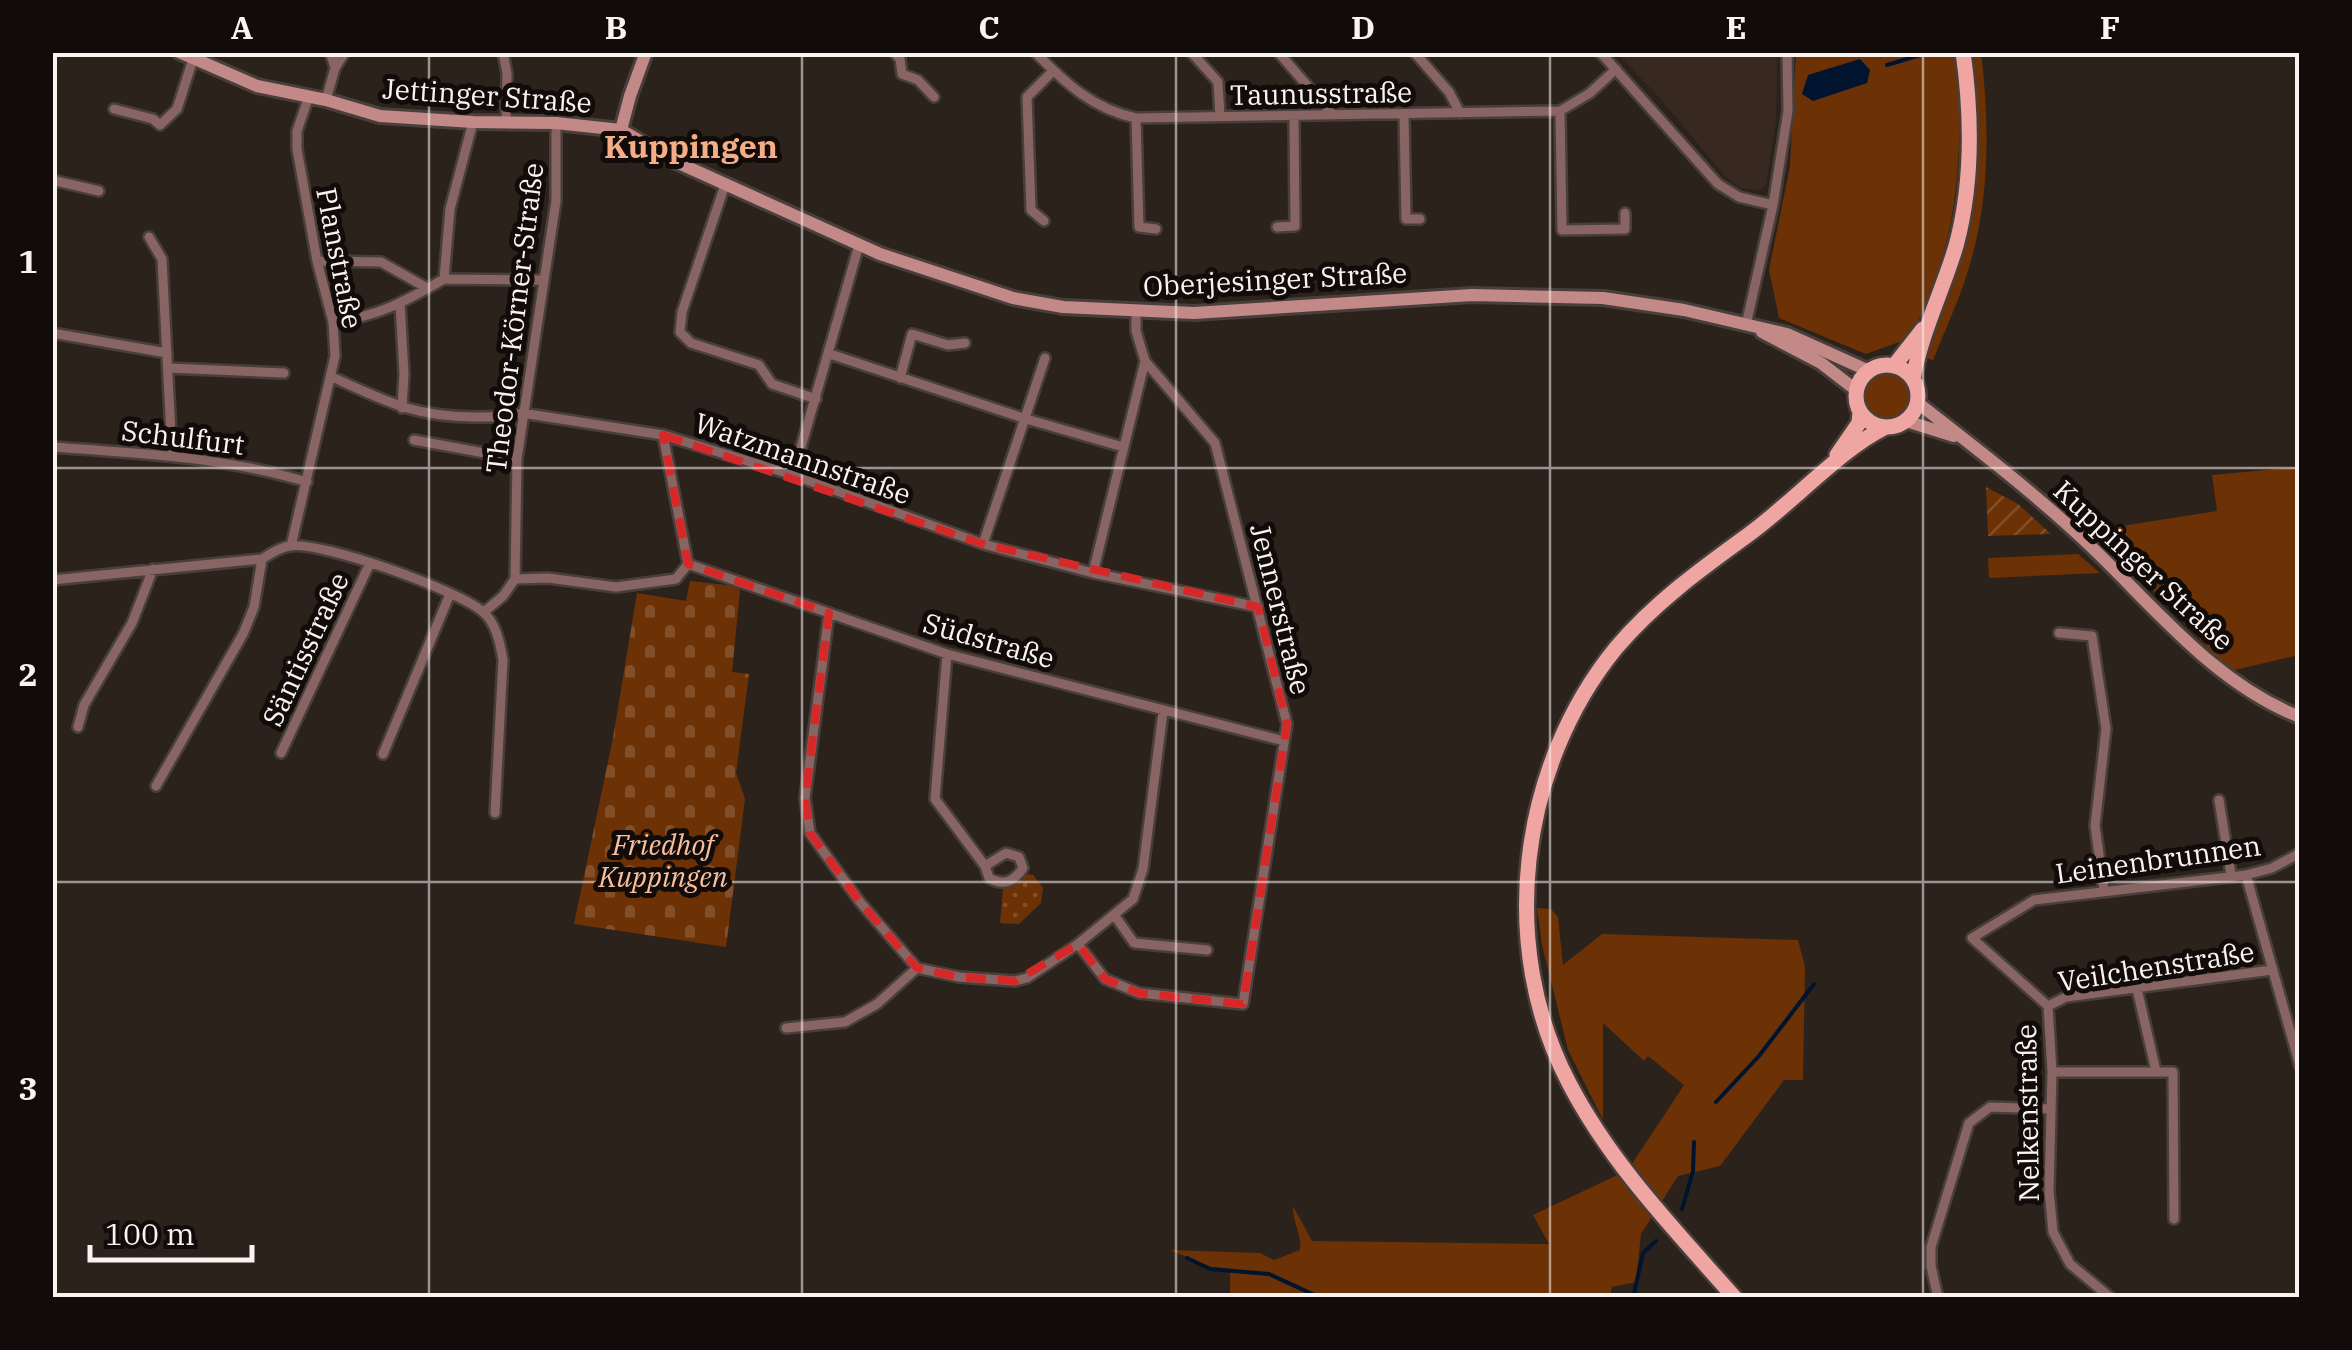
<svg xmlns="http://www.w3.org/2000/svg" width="2352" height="1350" font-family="'IBM Plex Serif',serif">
<defs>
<pattern id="cemetery-stones" width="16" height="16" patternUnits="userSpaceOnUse" patternTransform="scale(2.5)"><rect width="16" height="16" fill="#6c3104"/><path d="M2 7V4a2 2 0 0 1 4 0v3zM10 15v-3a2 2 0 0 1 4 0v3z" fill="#824f29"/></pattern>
<pattern id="park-dots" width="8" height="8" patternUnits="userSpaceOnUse" patternTransform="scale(2.5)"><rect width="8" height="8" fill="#6c3104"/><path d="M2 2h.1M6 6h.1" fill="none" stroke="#824f29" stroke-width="1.8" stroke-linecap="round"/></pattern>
<pattern id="garden-furrows" width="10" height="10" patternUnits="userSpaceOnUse" patternTransform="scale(2.5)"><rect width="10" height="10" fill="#6c3104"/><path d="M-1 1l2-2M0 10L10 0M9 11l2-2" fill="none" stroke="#824f29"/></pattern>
</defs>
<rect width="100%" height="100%" fill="#2c221c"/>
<path fill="#382920" d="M 1617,53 L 1777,53 L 1776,120 L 1766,185 L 1760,190 L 1741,188 L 1725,176 L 1660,98 Z"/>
<path fill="#6c3104" d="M 1796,53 L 1955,53 C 1966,149 1958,261 1904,345 L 1899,342 L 1866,354 L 1779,318 L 1769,270 L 1790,166 Z
M 1969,53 L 1981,53 C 1990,126 1990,203 1967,274 C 1958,303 1944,332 1933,360 L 1924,357 C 1935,327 1948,299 1958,269 C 1980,200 1981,124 1969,53 Z
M1861 397a26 26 0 1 1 52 0a26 26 0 1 1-52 0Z
M 2299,467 L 2299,655 L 2230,671 L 2118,554 L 2115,527 L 2217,511 L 2212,475 Z
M 2078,554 L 2100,573 L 1989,578 L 1988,558 Z
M 1537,908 L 1551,909 L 1558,917 L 1563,965 L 1602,934 L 1798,940 L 1805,966 L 1803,1080 L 1784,1080 L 1720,1166 L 1678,1176 L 1641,1234 L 1636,1282 L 1612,1287 L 1610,1297 L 1230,1297 L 1230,1269 L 1211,1267 L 1170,1250 L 1260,1253 L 1274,1260 L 1300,1250 C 1302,1234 1292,1222 1293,1206 L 1312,1241 L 1549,1244 L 1533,1215 L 1628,1170 L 1684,1085 L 1648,1056 L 1644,1061 L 1603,1023 L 1603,1120 L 1568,1050 L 1542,945 Z"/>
<path fill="url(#cemetery-stones)" d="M 690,581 L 735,586 L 740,591 L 732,672 L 749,674 L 736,773 L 745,799 L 726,947 L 574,924 L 613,738 L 637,593 L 686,601 Z"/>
<path fill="url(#park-dots)" d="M 1028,874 L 1033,875 L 1043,888 L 1041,903 L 1019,924 L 1000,923 L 1003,889 Z"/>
<path fill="url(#garden-furrows)" d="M 1986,487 L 2018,504 L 2051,534 L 1988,536 Z"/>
<path fill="#00142f" d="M 1860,59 L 1870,70 L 1867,83 L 1813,101 L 1802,94 L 1808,75 Z"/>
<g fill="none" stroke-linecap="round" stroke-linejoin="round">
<path stroke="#00142f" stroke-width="4" d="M 1887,65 L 1930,52
M 1716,1102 L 1759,1056 L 1814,984
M 1682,1209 L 1693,1171 L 1694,1142
M 1187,1258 L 1210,1269 L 1269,1274 L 1321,1298
M 1633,1298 L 1643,1253 L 1656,1241"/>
<defs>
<path id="street" d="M 330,52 L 335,68
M 503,52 L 507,74 L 506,123
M 894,52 L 900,59 L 902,74 L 918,80 L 934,97
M 1035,52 C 1065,83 1093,109 1136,118 L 1560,111 L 1590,93 L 1616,69
M 1191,52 L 1218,82 L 1220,117
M 1278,52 L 1333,115
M 1414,52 L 1449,92 L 1460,113
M 1600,52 L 1718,184 L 1739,197 L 1773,205 L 1746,325
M 326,100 L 335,68 L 345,52
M 114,109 L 153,119 L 160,125 L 177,109 L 195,53
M 1560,111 L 1562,230 L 1625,229 L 1625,213
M 1404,115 L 1406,219 L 1420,219
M 1136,118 L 1139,227 L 1156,229
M 52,180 L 99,191
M 725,185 L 682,312 L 680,332 L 691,343 L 759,365 L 772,384 L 816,399
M 1773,205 L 1788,111 L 1787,52
M 1044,221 L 1031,210 L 1027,97 L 1053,71
M 1277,227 L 1295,226 L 1294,117
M 149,237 L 162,259 L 172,455
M 317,261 L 381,262 L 427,288
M 444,279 L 542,280
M 400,303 L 404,374 L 402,408
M 333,322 C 377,317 406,301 444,279 L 450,209 L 473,122
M 52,333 L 167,353
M 830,354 L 1023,418 L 1123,447
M 168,368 L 284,373
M 332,377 C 385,401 414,417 475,417 C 491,417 506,417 522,413 L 663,435 L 793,475 L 983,544 L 1093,573 L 1258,607
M 900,378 L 912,334 L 948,345 L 965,343
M 414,440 L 517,459
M 52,447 C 139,453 224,457 307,482
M 793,475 L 859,245
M 983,544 L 1045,358
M 291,546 L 335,356 L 333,322 L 317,261 L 297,149 L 297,131 L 309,96
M 688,564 L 947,654 L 1284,741
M 1093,573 L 1145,361
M 515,579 L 517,459 L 556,201 L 556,123
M 52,580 L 262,559 C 270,554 280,547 290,546 C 322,541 457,590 482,611 C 496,622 500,643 503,660 L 495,813
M 484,612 L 503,596 L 515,579 L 548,578 L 616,587 L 676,579 L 688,564 L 663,435
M 829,613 L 805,798 L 810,833 L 860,902 L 917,968 L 959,977 L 1015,981 L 1027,978 L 1078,944 L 1133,899 L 1143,869 L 1163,712
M 2059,633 L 2092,636 L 2106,729 L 2095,826 L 2104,890
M 947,654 L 935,799 L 985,866 L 989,878 C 1003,886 1014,882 1023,868 L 1019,857 L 1006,853 L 985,866
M 78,727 L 84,705 L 132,623 L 153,569
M 281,753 L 370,563
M 383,754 L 450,594
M 156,786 L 243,634 L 254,607 L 262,559
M 2219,800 L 2231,875
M 2246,875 L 2300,1066
M 1115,916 L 1134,943 L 1207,950
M 1078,944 L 1105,979 L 1139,993 L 1243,1004 L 1287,724 L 1215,443 L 1145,361 L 1136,331 L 1136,311
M 2137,989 L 2156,1071
M 2048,1006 L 2066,997 L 2272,970
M 786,1028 L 845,1022 L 877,1004 L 917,968
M 2052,1072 L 2173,1072 L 2174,1219
M 1938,1298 L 1931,1266 L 1931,1247 L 1969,1123 L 1990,1107 L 2051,1109
M 2111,1298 L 2070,1264 L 2053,1232 L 2049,1191 L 2052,1072 L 2048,1006 L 1972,938 L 2034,900 L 2246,875 L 2272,868 L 2300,853"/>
<path id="secondary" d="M 179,52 L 257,86 L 326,100 L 380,116 L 473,122 L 556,123 L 621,130 L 674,161 L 880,254 L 1013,298 L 1063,307 L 1194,313 L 1472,295 L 1603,298 L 1684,310 L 1787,334 L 1869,371
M 621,130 L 630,96 L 646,52
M 1762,332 L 1821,363 L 1856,390
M 1918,403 C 1974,447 2031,490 2083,539 C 2151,602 2211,682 2300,717
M 1906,421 L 1954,436"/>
<path id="primary" d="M1856 396a31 31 0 1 1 62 0a31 31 0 1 1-62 0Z
M 1894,366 L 1923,329
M 1913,379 C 1921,333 1943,290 1956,246 C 1973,183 1972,116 1963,52
M 1837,455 L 1859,423 L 1860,412
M 1735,1298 C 1675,1230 1611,1164 1569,1083 C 1497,946 1519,767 1616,648 C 1654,603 1701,569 1748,535 C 1790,505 1841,449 1884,428"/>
</defs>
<use href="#street" stroke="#493f3a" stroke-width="14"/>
<use href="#secondary" stroke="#493f3a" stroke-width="18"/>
<use href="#primary" stroke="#493f3a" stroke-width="20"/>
<use href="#street" stroke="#886563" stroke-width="9"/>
<use href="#secondary" stroke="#c28986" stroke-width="12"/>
<use href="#primary" stroke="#efa5a1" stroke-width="15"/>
</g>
<path fill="none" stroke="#d62828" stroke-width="8" stroke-dasharray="20 12" stroke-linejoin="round" d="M 663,435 L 983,544 L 1258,607 L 1287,724 L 1243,1004 L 1139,993 L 1105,979 L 1078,944 L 1015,981 L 959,977 L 917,968 L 860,902 L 810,833 L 805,798 L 829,613 L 688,564 Z"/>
<path fill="none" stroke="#faf3f0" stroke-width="2.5" stroke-opacity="0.55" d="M 429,52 L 429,1298M 802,52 L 802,1298M 1176,52 L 1176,1298M 1550,52 L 1550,1298M 1923,52 L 1923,1298M 52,468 L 2300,468M 52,882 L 2300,882"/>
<g text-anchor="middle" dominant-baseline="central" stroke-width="10" stroke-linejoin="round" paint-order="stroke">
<g font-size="28" fill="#faf3f0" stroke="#110c0a">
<text transform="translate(1321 93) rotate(-1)">Taunusstraße</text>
<text transform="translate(487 95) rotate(4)">Jettinger Straße</text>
<text transform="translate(340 258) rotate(79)">Planstraße</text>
<text transform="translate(1275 279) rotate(-3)">Oberjesinger Straße</text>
<text transform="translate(514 318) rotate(-83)">Theodor-Körner-Straße</text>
<text transform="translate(183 437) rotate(7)">Schulfurt</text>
<text transform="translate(803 458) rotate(19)">Watzmannstraße</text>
<text transform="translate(2144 565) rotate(43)">Kuppinger Straße</text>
<text transform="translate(1281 609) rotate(76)">Jennerstraße</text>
<text transform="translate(989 640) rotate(16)">Südstraße</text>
<text transform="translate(305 649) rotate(-65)">Säntisstraße</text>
<text transform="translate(2158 859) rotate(-8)">Leinenbrunnen</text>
<text transform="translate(2156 966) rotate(-9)">Veilchenstraße</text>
<text transform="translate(2027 1113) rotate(-91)">Nelkenstraße</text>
</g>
<g font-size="28" font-style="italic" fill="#fabf9f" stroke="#110c0a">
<text x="663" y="844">Friedhof<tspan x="663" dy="32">Kuppingen</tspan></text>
</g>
<g font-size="32" font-weight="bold" fill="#f5ad86" stroke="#110c0a">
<text x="691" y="146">Kuppingen</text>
</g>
</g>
<rect width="2352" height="1350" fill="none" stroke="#110c0a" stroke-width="110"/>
<path d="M90 1245v15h162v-15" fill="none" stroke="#faf3f0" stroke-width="5"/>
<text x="105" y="1245" font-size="30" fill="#faf3f0" stroke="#110c0a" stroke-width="8" paint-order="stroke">100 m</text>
<rect x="55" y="55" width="2242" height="1240" fill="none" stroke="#faf3f0" stroke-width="4"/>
<g font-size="32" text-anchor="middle" font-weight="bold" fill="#faf3f0">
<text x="242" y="39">A</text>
<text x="616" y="39">B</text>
<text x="989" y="39">C</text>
<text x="1363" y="39">D</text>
<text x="1736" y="39">E</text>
<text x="2110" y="39">F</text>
<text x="28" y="273">1</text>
<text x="28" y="686">2</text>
<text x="28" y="1100">3</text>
</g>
</svg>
